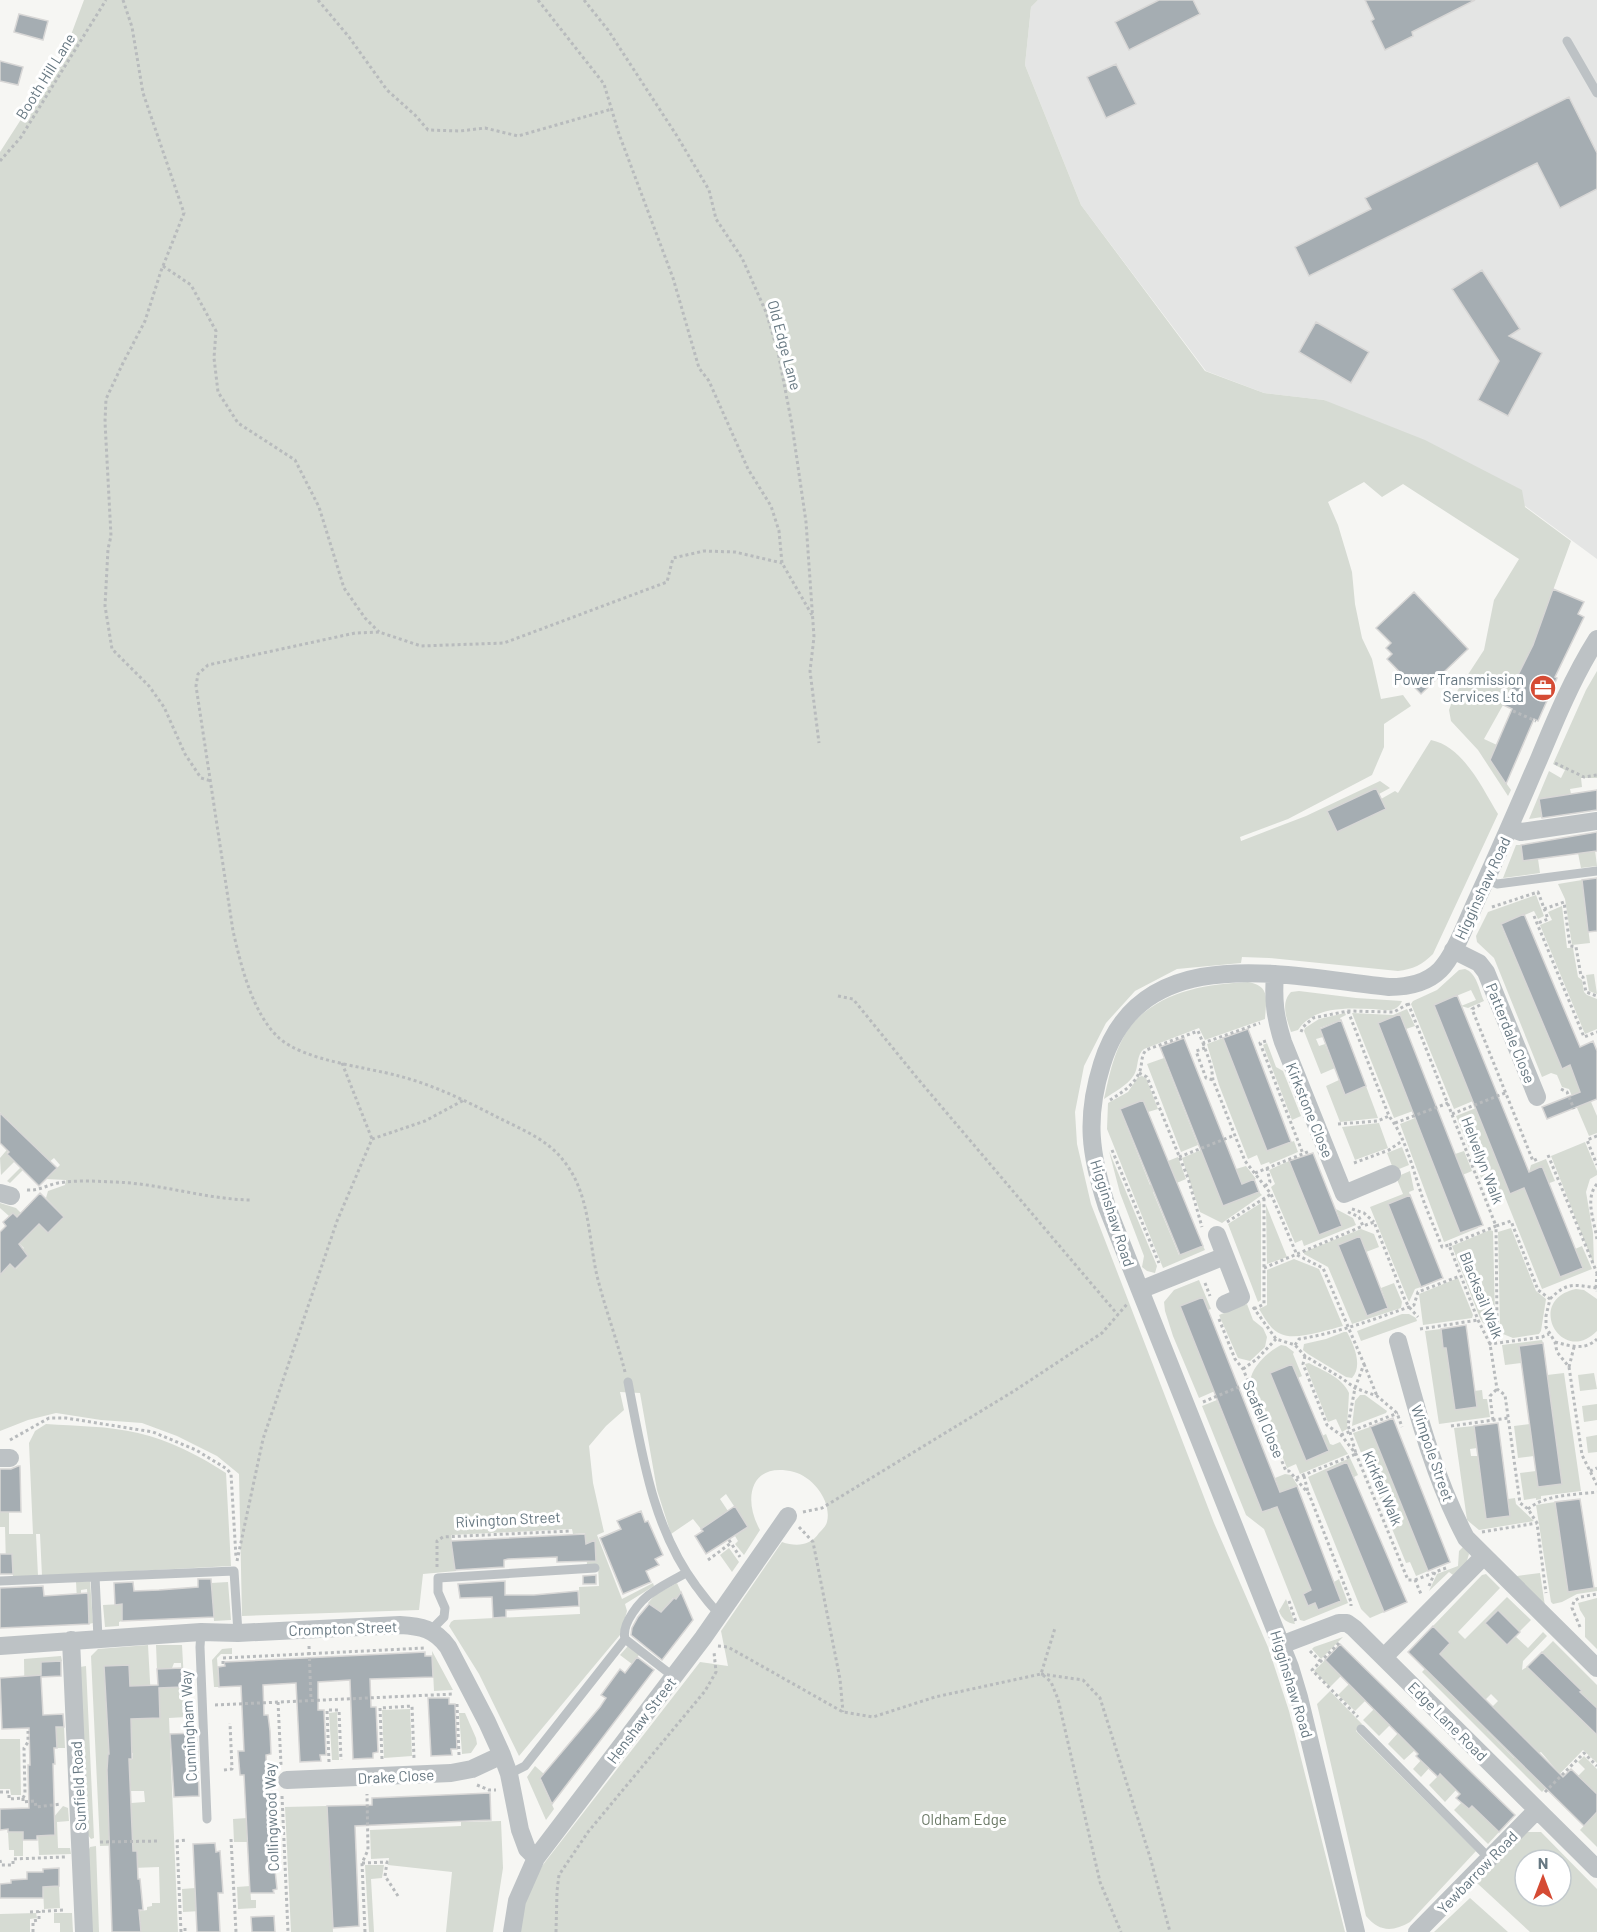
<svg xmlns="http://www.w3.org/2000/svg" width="1597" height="1932" font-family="Barlow,sans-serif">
<rect width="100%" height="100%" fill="#f6f6f3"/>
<path fill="#e4e5e4" d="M 1038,0 L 1597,0 L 1597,559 L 1525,506 L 1324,400 L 1264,393 L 1206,371 L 1081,205 L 1025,65 L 1031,7 Z"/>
<path fill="#d6dbd3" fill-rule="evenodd" d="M 84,0 L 1038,0 L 1031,7 L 1025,65 L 1081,205 L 1205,371 L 1264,393 L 1324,400 L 1425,440 L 1522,490 L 1525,507 L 1571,541 L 1533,645 L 1503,705 L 1484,739 L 1497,745 L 1495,767 L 1511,790 L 1508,796 L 1478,750 L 1451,721 L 1449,710 L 1454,696 L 1484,650 L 1494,600 L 1519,559 L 1403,484 L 1382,497 L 1364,482 L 1328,502 L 1338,525 L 1352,572 L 1355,604 L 1362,638 L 1372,659 L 1381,699 L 1403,695 L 1411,706 L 1384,724 L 1384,747 L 1372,775 L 1288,819 L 1240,837 L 1241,841 L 1306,816 L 1380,781 L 1390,788 L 1379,794 L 1376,788 L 1327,811 L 1337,832 L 1386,809 L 1381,799 L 1395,791 L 1398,793 L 1431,740 C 1464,747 1482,788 1498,814 L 1433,954 C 1422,965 1413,969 1398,971 L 1269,958 L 1242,957 L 1241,963 L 1177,969 L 1135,991 L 1106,1023 L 1084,1066 L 1075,1112 L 1077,1144 L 1091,1204 L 1214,1523 L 1268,1647 L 1289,1711 L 1345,1932 L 520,1932 L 525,1897 L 542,1866 L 700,1662 L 728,1666 L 721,1631 L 782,1542 C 796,1547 810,1546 819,1533 C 822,1530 826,1526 827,1522 C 832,1501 813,1477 794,1472 C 751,1461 742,1498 760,1530 L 744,1555 L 735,1544 L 738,1541 L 735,1536 L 748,1527 L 726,1494 L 720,1499 L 728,1511 L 701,1529 L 693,1519 L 671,1534 L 657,1490 L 640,1393 L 620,1392 L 624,1410 L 606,1426 L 589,1446 L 593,1483 L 604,1532 L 597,1535 L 622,1599 L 653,1583 L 654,1586 L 625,1604 L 627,1611 L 620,1635 L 519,1756 L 479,1674 L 449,1626 L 451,1622 L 454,1620 L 580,1614 L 579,1587 L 599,1586 L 598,1565 L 587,1565 L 585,1533 L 573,1534 L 572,1529 L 451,1535 L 456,1571 L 423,1574 L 419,1610 L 242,1616 L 239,1474 L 217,1456 L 177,1436 L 142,1423 L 101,1420 L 56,1413 L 28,1420 L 0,1431 L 0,1275 L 6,1269 L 0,1264 L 0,1254 L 16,1269 L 28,1256 L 22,1250 L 24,1248 L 9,1234 L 34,1229 L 19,1214 L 17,1217 L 13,1213 L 9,1216 L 0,1208 L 0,1203 L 16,1208 L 26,1218 L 30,1214 L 48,1232 L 64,1217 L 46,1198 L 48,1191 L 65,1185 L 66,1180 L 46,1179 L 60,1165 L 54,1158 L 48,1163 L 29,1164 L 10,1183 L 7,1181 L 21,1167 L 24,1137 L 7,1153 L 15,1161 L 1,1175 L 0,1158 L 21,1133 L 7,1119 L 0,1126 L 0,1117 L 2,1115 L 0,1112 L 0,152 L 65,51 Z
M 1597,671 L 1597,778 L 1581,778 L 1582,787 L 1570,789 L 1571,794 L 1542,817 L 1529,819 L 1549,771 L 1561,778 L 1565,770 L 1553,764 L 1586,690 Z
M 1593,834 L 1597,866 L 1581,868 L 1578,853 Z
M 1516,845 L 1521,845 L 1523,861 L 1538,859 L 1540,873 L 1503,878 Z
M 1582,880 L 1590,943 L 1572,945 L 1565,899 L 1558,884 Z
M 1536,895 L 1544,916 L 1538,919 L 1534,911 L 1501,925 L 1538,1012 L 1544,1010 L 1541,1020 L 1562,1068 L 1583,1060 L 1572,1070 L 1578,1085 L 1583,1083 L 1597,1116 L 1597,1133 L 1589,1136 L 1569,1089 L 1562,1087 L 1557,1075 L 1551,1073 L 1542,1077 L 1494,958 L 1477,942 L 1476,936 L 1488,912 Z
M 1562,906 L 1567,948 L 1573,948 L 1578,977 L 1582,980 L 1584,992 L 1587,995 L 1597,999 L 1597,1029 L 1585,1034 L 1540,925 L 1552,920 L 1548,912 Z
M 1465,969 C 1477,973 1479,990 1484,1001 L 1468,1008 L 1461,1006 L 1476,1000 L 1471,990 L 1434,1005 L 1473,1101 L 1454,1109 L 1411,1004 L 1413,1001 L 1437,990 L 1459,970 Z
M 1594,974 L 1597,994 L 1589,991 L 1586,975 Z
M 1248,982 C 1271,986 1266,1000 1265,1019 L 1205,1040 L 1199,1028 L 1144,1049 C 1136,1055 1139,1067 1134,1075 C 1127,1086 1114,1092 1104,1099 C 1110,1072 1116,1040 1137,1019 C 1166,990 1209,984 1248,982 Z
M 1299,991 L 1356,998 L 1402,1001 C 1400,1006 1396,1009 1391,1010 C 1386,1011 1378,1009 1372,1009 C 1347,1008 1314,1006 1298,1030 L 1291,1032 C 1287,1020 1280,1003 1291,992 Z
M 1407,1009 L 1415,1026 L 1406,1029 L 1400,1014 L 1378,1023 L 1413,1111 L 1394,1118 L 1352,1013 L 1393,1015 Z
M 1345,1013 L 1346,1015 L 1340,1018 L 1341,1020 L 1320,1028 L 1323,1037 L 1316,1039 L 1319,1046 L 1325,1044 L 1335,1068 L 1321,1074 L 1304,1031 L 1305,1028 L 1319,1019 Z
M 1223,1038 L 1267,1151 L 1294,1141 L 1298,1152 L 1270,1164 L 1269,1162 L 1261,1165 L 1257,1155 L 1248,1159 L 1219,1085 L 1207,1044 Z
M 1267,1043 L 1276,1067 L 1283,1071 L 1301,1116 L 1292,1120 L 1263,1045 Z
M 1164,1058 L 1198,1145 L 1181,1152 L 1147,1064 Z
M 1142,1076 L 1146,1078 L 1158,1109 L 1148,1112 L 1143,1100 L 1120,1109 L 1150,1185 L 1156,1183 L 1159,1190 L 1153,1192 L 1179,1255 L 1203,1246 L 1205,1250 L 1163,1268 L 1107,1129 L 1108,1103 L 1128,1092 L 1138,1077 Z
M 1339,1080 L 1345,1094 L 1366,1086 L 1378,1118 L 1340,1122 L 1326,1086 Z
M 1476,1108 L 1511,1193 L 1529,1186 L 1526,1193 L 1560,1277 L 1583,1268 L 1575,1249 L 1582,1246 L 1592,1269 L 1542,1289 L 1505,1197 L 1491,1202 L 1456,1116 Z
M 1415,1118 L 1460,1233 L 1478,1226 L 1478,1228 L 1444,1242 L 1400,1124 Z
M 1379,1123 L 1388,1148 L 1355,1160 L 1342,1127 Z
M 1585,1142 L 1597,1171 L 1597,1175 L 1590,1179 L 1586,1192 L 1593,1233 L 1594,1265 L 1551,1156 Z
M 1402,1147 L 1409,1165 L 1394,1171 L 1387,1153 Z
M 1201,1150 L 1223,1206 L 1259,1192 L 1262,1195 L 1222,1223 L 1200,1212 L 1182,1158 Z
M 1109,1151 L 1157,1266 L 1155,1273 L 1147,1271 L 1142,1267 L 1144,1256 L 1120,1193 Z
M 1464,1151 L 1472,1171 L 1460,1176 L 1461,1169 L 1455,1154 Z
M 1178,1157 L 1186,1179 L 1172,1185 L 1174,1175 L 1168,1161 Z
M 1546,1159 L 1555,1181 L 1544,1185 L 1542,1166 L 1529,1172 L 1531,1165 Z
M 1289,1161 L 1319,1235 L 1342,1226 L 1336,1209 L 1353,1218 L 1356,1225 L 1304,1246 L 1302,1240 L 1295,1243 L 1271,1187 L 1275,1184 L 1269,1170 Z
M 1246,1166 L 1256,1179 L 1242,1185 L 1236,1169 Z
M 1410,1171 L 1414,1190 L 1409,1192 L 1410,1195 L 1388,1204 L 1421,1287 L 1415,1289 L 1409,1302 L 1370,1207 L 1403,1194 L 1396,1177 Z
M 1261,1203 L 1261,1300 L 1258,1302 L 1228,1224 Z
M 1266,1205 L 1287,1257 L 1267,1264 Z
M 1511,1228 L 1536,1291 L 1546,1299 L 1541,1331 L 1539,1334 L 1513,1338 L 1503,1334 L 1500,1328 L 1498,1232 Z
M 1361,1229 L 1374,1234 L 1379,1247 L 1366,1252 L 1360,1236 L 1338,1245 L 1367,1316 L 1388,1308 L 1381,1288 L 1394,1283 L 1402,1302 L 1401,1308 L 1352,1324 L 1328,1267 L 1304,1254 L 1304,1252 Z
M 1490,1230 L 1493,1231 L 1495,1318 L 1494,1322 L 1488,1325 L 1483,1323 L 1480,1318 L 1452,1246 Z
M 1294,1259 L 1319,1269 L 1343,1326 C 1327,1330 1295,1341 1281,1334 C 1270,1330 1265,1318 1259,1309 L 1267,1305 L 1267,1270 Z
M 1458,1278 L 1473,1315 L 1472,1318 L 1423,1325 L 1419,1294 Z
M 1199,1280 L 1211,1309 L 1208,1310 L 1203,1297 L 1180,1306 L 1215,1391 L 1199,1398 L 1173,1336 L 1165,1311 L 1164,1302 L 1174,1290 Z
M 1576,1289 L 1584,1290 L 1597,1299 L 1597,1331 C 1562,1367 1524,1300 1576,1289 Z
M 1247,1304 L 1253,1320 L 1263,1328 L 1267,1337 L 1265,1347 L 1250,1361 L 1238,1358 L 1219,1315 Z
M 1402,1314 L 1409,1314 L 1416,1318 L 1417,1321 L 1361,1341 L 1357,1331 Z
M 1441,1329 L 1443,1348 L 1446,1348 L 1455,1410 L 1476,1407 L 1474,1391 L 1482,1390 L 1483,1399 L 1487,1399 L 1490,1417 L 1439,1424 L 1425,1331 Z
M 1344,1332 L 1347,1332 C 1354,1345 1363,1366 1352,1378 L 1346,1377 L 1308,1354 L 1303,1350 L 1304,1344 L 1326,1339 Z
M 1542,1340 L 1543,1343 L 1519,1346 L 1521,1363 L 1505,1365 L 1502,1345 Z
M 1281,1345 L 1286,1346 L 1294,1352 L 1293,1354 L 1302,1376 L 1298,1378 L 1292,1364 L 1270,1373 L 1306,1460 L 1328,1451 L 1322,1436 L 1326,1434 L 1330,1444 L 1333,1445 L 1340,1442 L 1348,1454 L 1300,1474 L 1296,1464 L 1287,1468 L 1251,1377 C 1255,1364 1269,1351 1281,1345 Z
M 1309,1363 C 1323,1371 1342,1377 1349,1393 L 1347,1429 L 1342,1432 L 1336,1419 L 1328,1422 L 1305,1364 Z
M 1564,1373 L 1581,1491 L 1541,1496 L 1541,1499 L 1536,1500 L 1536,1498 L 1524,1500 L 1520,1473 L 1536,1471 L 1539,1487 L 1561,1484 L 1547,1375 Z
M 1594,1373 L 1597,1389 L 1580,1391 L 1578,1375 Z
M 1360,1395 L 1365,1395 L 1387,1411 L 1386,1413 L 1352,1426 L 1355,1401 Z
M 1217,1400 L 1262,1512 L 1284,1504 L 1280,1512 L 1311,1590 L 1303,1594 L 1308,1606 L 1315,1603 L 1319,1610 L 1341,1601 L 1334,1582 L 1339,1579 L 1348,1603 L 1304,1621 L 1300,1620 L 1264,1529 L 1246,1515 L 1202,1406 Z
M 1597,1404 L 1597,1420 L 1584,1422 L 1582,1406 Z
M 46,1424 C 76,1426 109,1426 138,1433 C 169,1440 200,1456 226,1473 L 231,1566 L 42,1576 L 40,1534 L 36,1534 L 38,1576 L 13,1577 L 12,1566 L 6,1566 L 5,1527 L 0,1527 L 0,1512 L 9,1512 L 9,1534 L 33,1534 L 29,1443 L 35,1431 Z
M 1530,1424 L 1534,1456 L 1518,1458 L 1514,1426 Z
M 1474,1426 L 1477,1448 L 1470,1449 L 1471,1456 L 1478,1456 L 1486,1519 L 1510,1516 L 1508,1499 L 1515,1498 L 1516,1504 L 1534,1521 L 1479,1530 L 1467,1520 L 1454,1428 Z
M 1370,1427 L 1428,1571 L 1416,1576 L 1410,1562 L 1406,1563 L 1353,1433 Z
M 1597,1435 L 1597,1452 L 1588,1453 L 1586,1437 Z
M 1350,1458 L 1358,1475 L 1354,1477 L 1347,1462 L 1327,1471 L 1384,1612 L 1370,1618 L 1361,1609 L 1308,1477 Z
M 1285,1474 L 1291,1475 L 1298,1486 L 1280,1492 L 1275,1478 Z
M 1555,1502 L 1569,1591 L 1597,1587 L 1597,1591 L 1577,1594 L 1562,1602 L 1553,1604 L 1551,1602 L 1536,1505 Z
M 1464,1546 L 1469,1554 L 1466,1564 L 1453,1575 L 1449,1572 L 1429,1591 L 1437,1574 L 1458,1566 L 1459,1551 Z
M 729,1548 L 739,1562 L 732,1572 L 720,1555 Z
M 1540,1573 L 1545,1606 L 1518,1579 L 1517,1576 Z
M 1486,1574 L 1500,1588 L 1458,1632 L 1465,1639 L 1507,1597 L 1531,1620 L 1515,1636 L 1528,1648 L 1543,1632 L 1547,1636 L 1523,1661 L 1522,1670 L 1527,1667 L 1568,1705 L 1582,1691 L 1542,1652 L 1553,1641 L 1597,1685 L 1597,1708 L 1588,1700 L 1575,1714 L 1597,1735 L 1597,1763 L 1583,1750 L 1542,1792 L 1422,1672 L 1450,1643 L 1433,1626 L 1482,1575 ZM 1426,1670 L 1468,1684 L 1454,1698 ZM 1470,1686 L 1485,1700 L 1491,1694 L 1498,1701 L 1492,1707 L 1498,1713 L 1484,1727 L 1456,1700 ZM 1501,1716 L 1529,1743 L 1514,1758 L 1487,1731 ZM 1532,1746 L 1539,1753 L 1541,1752 L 1558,1772 L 1545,1787 L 1518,1761 Z
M 90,1581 L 93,1623 L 89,1624 L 87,1589 L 81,1590 L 81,1600 L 77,1600 L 76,1582 Z
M 228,1582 L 231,1620 L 214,1621 L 211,1583 Z
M 677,1583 L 681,1592 L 676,1599 L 673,1598 L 661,1612 L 648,1603 L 655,1595 Z
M 1597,1598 L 1597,1649 L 1585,1637 L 1585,1618 L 1580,1610 L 1578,1603 Z
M 1286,1599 L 1295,1624 C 1287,1623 1282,1619 1279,1611 Z
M 122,1604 L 122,1621 L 119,1622 L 119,1626 L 105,1627 L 103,1605 Z
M 1343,1637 L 1321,1659 L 1312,1649 L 1314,1647 Z
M 148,1645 L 152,1718 L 160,1718 L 158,1688 L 182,1687 L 181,1663 L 174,1663 L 172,1668 L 157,1669 L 156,1645 L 182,1645 L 186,1717 L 169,1718 L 178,1932 L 141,1932 L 141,1922 L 135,1922 L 135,1912 L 147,1910 L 147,1907 L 152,1906 L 152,1903 L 160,1903 L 159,1867 L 132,1868 L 137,1851 L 132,1851 L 131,1845 L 100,1846 L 91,1656 L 98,1649 ZM 129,1665 L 130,1707 L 106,1708 L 107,1676 L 104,1675 L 104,1666 ZM 107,1716 L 127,1716 L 127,1722 L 131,1722 L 131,1728 L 128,1728 L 128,1752 L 133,1753 L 133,1759 L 108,1765 L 109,1725 L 107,1725 ZM 130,1791 L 144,1791 L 145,1802 L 131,1803 L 132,1827 Z
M 628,1646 L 639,1655 L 632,1664 L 620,1655 Z
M 232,1648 L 232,1654 L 221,1654 L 217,1658 L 219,1687 L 214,1687 L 212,1660 L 222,1649 Z
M 432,1651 L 453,1690 L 434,1691 Z
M 61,1656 L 62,1661 L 41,1662 L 41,1675 L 27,1698 L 42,1698 L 42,1701 L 30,1701 L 30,1715 L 43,1715 L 44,1728 L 64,1727 L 65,1748 L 57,1748 L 56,1733 L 31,1733 L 31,1728 L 25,1728 L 24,1659 Z
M 1325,1660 L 1341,1676 L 1330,1687 L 1314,1671 Z
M 86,1666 L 94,1838 L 91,1839 L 87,1834 L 80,1667 Z
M 1349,1684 L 1366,1700 L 1355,1711 L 1338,1695 Z
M 1330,1691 L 1362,1724 L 1356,1731 L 1476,1851 L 1410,1922 C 1393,1932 1379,1932 1366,1916 L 1317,1704 Z
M 410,1709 L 412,1756 L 384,1758 L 382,1710 Z
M 1374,1709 L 1390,1725 L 1379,1736 L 1363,1720 Z
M 337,1712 L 339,1760 L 332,1760 L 329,1713 Z
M 459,1713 L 465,1713 L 476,1738 L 477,1744 L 471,1753 L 462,1754 Z
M 1398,1733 L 1415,1750 L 1404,1760 L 1388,1744 Z
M 0,1739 L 20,1739 L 21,1795 L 11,1795 L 10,1789 L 0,1789 Z
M 1584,1756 L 1597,1769 L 1597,1797 L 1595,1792 L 1582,1779 L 1574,1780 L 1585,1769 L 1578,1762 Z
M 1423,1758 L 1431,1766 L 1421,1777 L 1413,1769 Z
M 535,1766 L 544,1774 L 540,1779 L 554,1809 L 546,1820 L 527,1777 Z
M 1440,1774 L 1456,1790 L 1445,1802 L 1429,1785 Z
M 1465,1799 L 1466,1806 L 1469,1809 L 1473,1806 L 1499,1832 L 1488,1844 L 1454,1810 Z
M 63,1806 L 68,1808 L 69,1821 L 57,1822 L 58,1848 L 70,1848 L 71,1854 L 39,1855 L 38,1836 Z
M 327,1806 L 333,1932 L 291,1932 L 285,1807 Z
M 1597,1812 L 1597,1847 L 1580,1830 Z
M 247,1818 L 253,1842 L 234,1842 L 233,1819 Z
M 501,1821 L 503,1868 L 493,1932 L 446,1932 L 452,1872 L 388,1865 L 389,1858 L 371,1859 L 370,1830 L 461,1826 L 461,1822 Z
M 8,1832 L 23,1832 L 23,1856 L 14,1856 L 14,1850 L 9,1850 Z
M 1526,1832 L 1541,1832 L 1597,1889 L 1597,1932 L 1530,1932 L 1477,1883 ZM 1525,1860 L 1561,1860 L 1561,1896 L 1525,1896 Z
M 96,1846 L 99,1932 L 91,1932 L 88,1851 L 90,1847 Z
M 365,1865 L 384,1865 L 382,1878 L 371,1879 L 374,1932 L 369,1932 Z
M 59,1886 L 60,1908 L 44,1909 L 43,1887 Z
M 250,1886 L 251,1900 L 256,1900 L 256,1908 L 238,1909 L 237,1887 Z
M 195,1888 L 196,1903 L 201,1911 L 183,1912 L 182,1889 Z
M 1470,1898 L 1508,1932 L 1434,1932 Z
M 0,1911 L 0,1914 L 36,1913 L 37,1918 L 30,1919 L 30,1932 L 0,1932 Z
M 54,1913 L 72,1913 L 73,1932 L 60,1932 L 60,1923 L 54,1923 Z"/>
<path fill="#a5adb2" stroke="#d8d7d6" stroke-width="1.5" d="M 1159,0 L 1193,0 L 1200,14 L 1129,50 L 1115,22 Z
M 1365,0 L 1475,0 L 1412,32 L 1413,36 L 1385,50 L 1371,21 L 1374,19 Z
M 19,14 L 48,21 L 43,40 L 14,32 Z
M 0,61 L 23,67 L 18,85 L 0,81 Z
M 1116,64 L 1136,104 L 1106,118 L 1087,77 Z
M 1569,97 L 1597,153 L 1597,189 L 1560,208 L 1537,163 L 1309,276 L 1295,247 L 1371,209 L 1365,198 Z
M 1482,270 L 1520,329 L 1509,336 L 1542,353 L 1508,416 L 1478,400 L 1499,361 L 1452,289 Z
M 1316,322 L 1369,352 L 1351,383 L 1299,352 Z
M 1553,589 L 1584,602 L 1578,614 L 1584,617 L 1555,677 L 1557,678 L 1538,721 L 1534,719 L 1506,784 L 1490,760 L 1512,709 L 1503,705 L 1533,645 Z
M 1414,592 L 1468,649 L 1421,694 L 1387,659 L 1392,654 L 1386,648 L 1391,643 L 1376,628 Z
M 1376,788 L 1386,809 L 1337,832 L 1327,811 Z
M 1597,790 L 1597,810 L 1542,818 L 1539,799 Z
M 1597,832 L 1597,851 L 1523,861 L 1521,845 Z
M 1597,878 L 1597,931 L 1588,932 L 1582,880 Z
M 1524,914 L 1580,1047 L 1593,1041 L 1597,1051 L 1597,1099 L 1547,1119 L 1542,1107 L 1580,1092 L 1570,1065 L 1562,1069 L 1501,924 Z
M 1457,995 L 1529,1172 L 1542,1166 L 1583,1268 L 1560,1277 L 1524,1188 L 1510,1194 L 1434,1005 Z
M 1400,1014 L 1483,1225 L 1460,1233 L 1378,1023 Z
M 1341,1020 L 1366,1086 L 1345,1095 L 1320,1029 Z
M 1248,1029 L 1291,1142 L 1267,1151 L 1223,1038 Z
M 1184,1038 L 1242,1184 L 1254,1179 L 1259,1192 L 1223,1206 L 1160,1047 Z
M 1143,1100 L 1203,1246 L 1180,1255 L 1120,1109 Z
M 0,1113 L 57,1168 L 39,1186 L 7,1154 L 9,1152 L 0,1143 Z
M 1313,1153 L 1342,1226 L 1319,1235 L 1289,1161 Z
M 40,1193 L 64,1217 L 48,1233 L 39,1224 L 19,1244 L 28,1256 L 15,1269 L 10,1264 L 0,1275 L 0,1232 L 6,1226 L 3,1222 L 13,1213 L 17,1217 Z
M 1410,1195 L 1443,1278 L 1421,1287 L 1388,1204 Z
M 1360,1236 L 1388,1308 L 1367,1316 L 1338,1245 Z
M 1203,1297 L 1280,1492 L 1297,1486 L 1341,1601 L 1318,1610 L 1315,1603 L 1308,1606 L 1303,1594 L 1311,1590 L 1277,1507 L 1262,1512 L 1180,1306 Z
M 1466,1325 L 1477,1407 L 1455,1410 L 1446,1348 L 1443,1348 L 1441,1329 Z
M 1543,1343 L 1562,1484 L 1538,1487 L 1519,1346 Z
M 1292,1364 L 1329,1451 L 1306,1461 L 1270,1373 Z
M 1393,1418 L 1450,1562 L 1428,1571 L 1370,1427 Z
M 1498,1423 L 1510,1516 L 1486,1519 L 1474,1426 Z
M 1347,1462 L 1407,1602 L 1384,1612 L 1326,1471 Z
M 18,1466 L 20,1466 L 21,1512 L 0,1512 L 0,1469 L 11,1469 Z
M 1580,1499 L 1594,1588 L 1568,1592 L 1555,1502 Z
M 735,1506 L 748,1527 L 706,1554 L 695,1536 L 703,1531 L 701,1529 Z
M 641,1511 L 645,1522 L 648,1521 L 663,1555 L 655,1559 L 659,1565 L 646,1571 L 651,1582 L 623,1594 L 600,1538 L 621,1529 L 617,1521 Z
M 585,1534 L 586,1544 L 595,1540 L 596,1561 L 557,1562 L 557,1557 L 508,1559 L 504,1560 L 504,1567 L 455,1570 L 451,1541 Z
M 0,1554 L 12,1554 L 13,1574 L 0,1574 Z
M 596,1575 L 596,1584 L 583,1584 L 583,1576 Z
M 198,1579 L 211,1579 L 214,1617 L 122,1621 L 122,1604 L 115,1605 L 114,1583 L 133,1582 L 134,1591 L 159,1590 L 198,1587 Z
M 505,1581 L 505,1595 L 534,1595 L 578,1591 L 579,1606 L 506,1610 L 506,1617 L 493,1618 L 492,1597 L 460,1598 L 458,1584 Z
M 43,1586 L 44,1596 L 88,1593 L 89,1624 L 0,1628 L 0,1588 Z
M 681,1592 L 693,1620 L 662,1660 L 631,1635 L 632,1628 L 638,1617 L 649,1604 L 661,1612 L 674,1598 L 676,1599 Z
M 1498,1610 L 1520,1632 L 1507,1645 L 1485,1623 Z
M 1433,1626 L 1450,1643 L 1440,1654 L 1563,1777 L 1571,1769 L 1597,1794 L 1597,1812 L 1584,1826 L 1408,1652 Z
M 1340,1644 L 1515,1815 L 1499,1832 L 1472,1806 L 1469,1809 L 1456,1798 L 1460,1794 L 1440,1774 L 1438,1777 L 1416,1756 L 1418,1754 L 1325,1660 Z
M 425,1652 L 425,1656 L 432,1656 L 433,1677 L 370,1679 L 371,1707 L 376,1707 L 378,1752 L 373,1753 L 373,1758 L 353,1759 L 350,1680 L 318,1682 L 318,1710 L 324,1710 L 326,1755 L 320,1755 L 321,1761 L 300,1762 L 296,1683 L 263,1685 L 264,1715 L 268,1715 L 270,1731 L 271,1754 L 266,1755 L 267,1783 L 272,1783 L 274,1822 L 270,1822 L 277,1889 L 273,1890 L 274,1893 L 250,1893 L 244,1775 L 240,1775 L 238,1751 L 244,1751 L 241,1686 L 219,1687 L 218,1667 L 225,1666 L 224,1662 Z
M 1542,1652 L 1582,1691 L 1580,1692 L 1597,1708 L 1597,1735 L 1527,1667 Z
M 637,1657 L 654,1670 L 552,1804 L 540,1778 L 600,1707 L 606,1698 L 601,1695 L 620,1669 L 625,1673 Z
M 61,1661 L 61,1676 L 41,1677 L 43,1715 L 63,1714 L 64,1727 L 56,1727 L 57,1748 L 54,1748 L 55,1764 L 53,1764 L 55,1835 L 37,1836 L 37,1840 L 23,1840 L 23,1832 L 8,1832 L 8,1829 L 0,1830 L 0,1809 L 29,1808 L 28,1765 L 30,1765 L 29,1728 L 2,1729 L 0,1678 L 41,1675 L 41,1662 Z
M 129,1665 L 130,1686 L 158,1685 L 157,1669 L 182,1668 L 182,1687 L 159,1688 L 160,1718 L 131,1719 L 132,1759 L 129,1759 L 133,1851 L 137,1851 L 138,1879 L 140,1879 L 143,1910 L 139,1910 L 141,1932 L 112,1932 L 107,1770 L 108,1754 L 109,1754 L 104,1666 Z
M 428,1698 L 449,1698 L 449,1704 L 455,1704 L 457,1749 L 451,1749 L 452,1755 L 431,1756 Z
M 197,1733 L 199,1796 L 174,1797 L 170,1734 Z
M 490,1793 L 491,1820 L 355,1826 L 359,1926 L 333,1928 L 327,1806 L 372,1805 L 372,1798 Z
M 215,1843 L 216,1852 L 220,1851 L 223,1893 L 218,1893 L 220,1932 L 197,1932 L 193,1844 Z
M 59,1868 L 59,1886 L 43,1887 L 43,1898 L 0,1898 L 0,1884 L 11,1883 L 11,1880 L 27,1879 L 27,1872 L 43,1872 L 43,1869 Z
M 274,1916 L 275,1932 L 252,1932 L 251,1917 Z"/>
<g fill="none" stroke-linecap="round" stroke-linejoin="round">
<path stroke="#b8bbbd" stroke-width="3" stroke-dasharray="3 3" stroke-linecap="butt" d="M 123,0 L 132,27 L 143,93 L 184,213 L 161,271 L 145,321 L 123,363 L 106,399 L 105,422 L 111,536 L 108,549 L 105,606 L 112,649 L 149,686 L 164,707 L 185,754 L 201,778 L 211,781
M 318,0 L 349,37 L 387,90 L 415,115 L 428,130 L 460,131 L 485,128 L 518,136 L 612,109
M 538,0 L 604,84 L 619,134 L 673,278 L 699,368 L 709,381 L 748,469 L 771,506 L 779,531 L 782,563 L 812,615
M 584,0 L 608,30 L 677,136 L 709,190 L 716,219 L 742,258 L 766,312 L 778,352 L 792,425 L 806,522 L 814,637 L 810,671 L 819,743
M 0,161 L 21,137 L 106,0
M 163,266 L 191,285 L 216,331 L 214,358 L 218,392 L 238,423 L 295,460 L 319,507 L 344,588 L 365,618 L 379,632
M 1513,711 L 1536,721
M 1555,763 L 1584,777 L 1597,775
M 1492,907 L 1538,892 L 1548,919 L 1538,923
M 1544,909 L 1564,902 L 1570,946 L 1576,947 L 1581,976 L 1583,977 L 1586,992 L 1597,996
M 1534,916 L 1584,1037 L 1597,1032
M 838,996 L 853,999 L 918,1079 L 1118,1315
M 1408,1003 L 1496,1226 L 1511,1221 L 1538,1290 L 1550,1299 L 1546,1316 L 1546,1327 L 1555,1342 L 1557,1352 L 1569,1367 L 1582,1455 L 1597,1485
M 1480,1005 L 1472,1009 L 1533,1161 L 1537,1159
M 1348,1011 L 1389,1116 C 1405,1137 1412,1166 1420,1190 C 1426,1210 1435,1228 1442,1247 L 1449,1245 L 1478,1320 L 1490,1344 L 1497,1389 L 1505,1395 L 1520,1503 L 1528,1509 L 1537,1523 L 1546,1593
M 1301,1032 L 1303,1027 L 1313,1018 L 1348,1011 L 1394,1012 L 1408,1004
M 1266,1041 L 1260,1043 L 1303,1154
M 1203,1043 L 1211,1065 L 1213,1080 L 1245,1161 L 1271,1194 L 1297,1255 L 1323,1268 L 1364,1364 L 1355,1388 L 1348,1425 L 1356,1454 L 1296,1478
M 1205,1048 L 1196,1051 L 1206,1078 L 1213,1080
M 342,1063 L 372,1139
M 1139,1073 L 1147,1077 L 1188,1178 L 1202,1227
M 1561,1089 L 1567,1092 L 1574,1109
M 1110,1100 C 1121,1093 1133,1086 1139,1073 C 1143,1065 1140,1057 1146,1050 L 1198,1031 L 1203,1043 L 1260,1023
M 1452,1114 L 1505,1093
M 1395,1123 L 1448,1103
M 1338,1124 L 1378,1121 L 1389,1116
M 1597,1136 L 1587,1140 L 1597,1165
M 1112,1150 L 1159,1263
M 1548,1155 L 1597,1273
M 1179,1157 L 1235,1135
M 1354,1163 L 1389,1150 L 1402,1141
M 1255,1173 L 1310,1151
M 1597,1184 C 1584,1199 1595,1222 1597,1240
M 1265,1186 L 1270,1182 L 1267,1168
M 27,1190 C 39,1191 47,1185 58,1183 C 76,1180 95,1181 113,1182 C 159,1183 204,1199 250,1200
M 1352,1209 L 1364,1213 L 1374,1222
M 1348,1212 L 1359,1217 L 1363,1226 L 1374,1222 L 1405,1300 L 1409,1307 L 1418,1317
M 1227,1222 L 1271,1194
M 1449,1245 L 1496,1226 L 1497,1323 L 1490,1344 L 1542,1337 L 1549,1334
M 1264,1268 L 1363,1226
M 1597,1273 L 1596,1288 L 1597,1291
M 1205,1283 L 1210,1296
M 1550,1299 C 1568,1281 1574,1285 1597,1288
M 1253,1307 L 1276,1339 L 1295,1345 L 1305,1356 L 1343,1379 L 1355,1388 L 1377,1396 L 1397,1413 L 1402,1427
M 1254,1309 L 1264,1304 L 1264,1198
M 1219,1319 L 1235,1359 L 1243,1369 L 1286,1471 L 1289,1471 L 1309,1494 L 1351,1602 L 1351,1606
M 1420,1329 L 1478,1320
M 1555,1342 C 1570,1346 1585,1351 1597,1339
M 1295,1345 L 1299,1339 C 1337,1333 1372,1320 1409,1307 L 1414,1305 L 1418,1292 L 1460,1276
M 1305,1356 L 1303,1364 L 1327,1425 L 1341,1435 L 1356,1454 L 1408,1580 L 1415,1580 L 1421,1594
M 1364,1364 L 1377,1396
M 1569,1367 L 1574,1347
M 1243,1369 L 1257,1359 L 1276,1339
M 625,1372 C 617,1340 605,1308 597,1276 C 588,1236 590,1193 563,1160 C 548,1140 521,1129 499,1118 C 468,1102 434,1085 399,1076 C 366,1067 305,1061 279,1038 C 252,1013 241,965 233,931 L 196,686 L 198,674 L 208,665 L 355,633 L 379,632 L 421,646 L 504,643 L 667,582 L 673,558 L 704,551 L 735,552 L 782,563
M 1203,1402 L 1248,1383
M 1493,1420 L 1490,1396 L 1497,1389
M 1451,1426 L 1508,1418
M 1341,1435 L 1398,1413
M 10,1440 L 49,1418 L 66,1418 L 153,1432 L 196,1450 L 227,1469 L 231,1474 L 236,1557
M 1590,1471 L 1597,1468
M 1304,1476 L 1308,1492
M 1528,1509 C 1546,1494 1575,1495 1597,1492
M 803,1512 L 822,1508 L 1014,1391 L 1102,1333 L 1128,1303
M 799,1527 L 813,1542 L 840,1679 L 843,1712
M 1482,1532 L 1537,1523
M 729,1540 L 740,1557
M 708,1560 L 731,1543
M 237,1561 L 263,1439 L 337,1221 L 372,1139 L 425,1121 L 464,1100
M 437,1567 L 437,1541 L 443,1537 L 571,1531
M 1415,1580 L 1433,1573
M 1429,1586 L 1435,1572 L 1446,1568
M 1289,1601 L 1296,1622
M 1580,1627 L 1572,1608 L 1574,1601 L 1581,1597 L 1597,1594
M 1339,1643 L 1312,1670 L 1358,1717
M 309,1646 L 311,1700
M 718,1646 L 728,1647 L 843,1712 L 873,1717 L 935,1697 L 1041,1674 L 1055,1628
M 1310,1651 L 1320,1661
M 223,1664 L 223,1658 L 425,1648
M 1041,1674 L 1083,1680 L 1100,1698 L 1150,1857 L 1170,1932
M 1043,1675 L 1051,1682 L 1058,1699 L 1100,1882 L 1121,1932
M 278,1702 L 281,1765
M 457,1704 L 459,1755
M 215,1705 L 454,1694
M 382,1759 L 380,1708 L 412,1706 L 414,1758
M 329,1762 L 327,1710 L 339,1710 L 341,1760
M 224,1770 L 232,1769 L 230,1723
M 477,1785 L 489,1790 L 496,1790
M 0,1792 L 9,1792 L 9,1799 L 23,1798 L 23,1802 L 35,1801 L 36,1807 L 61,1804
M 1545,1792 L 1584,1753 L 1597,1766
M 282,1796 L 288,1932
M 23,1798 L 25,1794 L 24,1748 L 28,1742 L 28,1731
M 231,1839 L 236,1932
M 100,1842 L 159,1841
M 0,1860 L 1,1865 L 13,1865 L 13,1859 L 65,1857
M 362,1863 L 387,1862 L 385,1876 L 398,1896
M 30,1912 L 65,1910
M 185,1928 L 185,1932
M 33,1932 L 33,1921 L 39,1920 L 39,1911
M 181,1932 L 177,1841 L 187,1840
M 365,1932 L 362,1863 L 368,1850 L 367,1794
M 556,1932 L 557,1891 L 559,1875 L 588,1832 L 705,1691 L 716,1672 L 714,1652"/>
<path stroke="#bdc2c5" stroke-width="9" d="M 1567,41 L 1597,93
M 1486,879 L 1497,884 L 1597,871
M 628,1382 C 642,1453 652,1527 696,1586 C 704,1596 710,1606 720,1614
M 95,1577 L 98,1638
M 0,1581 L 234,1571 L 238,1633
M 431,1630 L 444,1617 L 445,1608 L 438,1592 L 438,1578 L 595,1568
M 201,1632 L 200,1647 L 207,1819
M 625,1639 L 674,1677
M 1361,1729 L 1489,1858
M 509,1774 L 525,1766 L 625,1639 C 621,1624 640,1600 653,1592 C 663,1585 675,1579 686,1573"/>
<path stroke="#bdc2c5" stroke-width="18" d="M 1510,828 L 1521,832 L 1597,821
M 1453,950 L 1479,963 L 1486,972 L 1537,1097
M 1275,974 C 1273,1000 1275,1017 1283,1042 L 1344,1194 L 1392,1174
M 0,1193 L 11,1196
M 1217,1235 L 1241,1297 L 1225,1304
M 1140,1290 L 1225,1256
M 1398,1341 C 1416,1407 1433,1476 1466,1538 L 1597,1668
M 0,1458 L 10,1458
M 71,1640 L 84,1932
M 1281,1645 L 1339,1623 L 1347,1623 L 1354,1628 L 1597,1869
M 0,1646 L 201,1632 L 238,1633 L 400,1625 C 421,1626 435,1629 448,1647 L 487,1722 L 502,1755 L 509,1774 L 520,1830 L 527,1849 L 536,1858
M 1384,1657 L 1484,1556
M 287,1780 L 451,1773 L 472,1769 L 502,1755
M 512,1932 L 517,1901 L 536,1858 L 703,1638 L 788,1516
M 1356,1932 L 1299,1697 L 1290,1667 L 1107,1207 C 1090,1154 1085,1118 1102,1064 C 1141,937 1290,977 1389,987 C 1407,987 1426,984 1440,970 C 1455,955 1468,918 1478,897 C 1499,852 1519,805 1539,759 C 1556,718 1573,677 1597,639
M 1417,1932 L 1536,1811"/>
</g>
<defs>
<symbol id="office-disc" viewBox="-11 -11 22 22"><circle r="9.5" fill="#d54b34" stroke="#fff"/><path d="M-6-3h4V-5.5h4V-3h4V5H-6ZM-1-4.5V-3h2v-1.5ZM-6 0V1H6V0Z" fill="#fff"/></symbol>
</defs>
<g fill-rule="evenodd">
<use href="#office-disc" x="1528" y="673" width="30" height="30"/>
</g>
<g text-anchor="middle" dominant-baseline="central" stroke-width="6" stroke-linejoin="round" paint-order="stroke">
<g font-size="15" fill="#677882" stroke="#fff">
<text transform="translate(45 76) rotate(-58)">Booth Hill Lane</text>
<text transform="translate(785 345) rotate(75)">Old Edge Lane</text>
<text transform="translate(1482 888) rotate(-65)">Higginshaw Road</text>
<text transform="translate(1511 1033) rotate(68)">Patterdale Close</text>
<text transform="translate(1310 1110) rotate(68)">Kirkstone Close</text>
<text transform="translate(1483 1160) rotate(69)">Helvellyn Walk</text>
<text transform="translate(1113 1213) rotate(72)">Higginshaw Road</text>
<text transform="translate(1482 1295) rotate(68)">Blacksail Walk</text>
<text transform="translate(1264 1419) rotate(67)">Scafell Close</text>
<text transform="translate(1433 1453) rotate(71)">Wimpole Street</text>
<text transform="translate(1383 1488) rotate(67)">Kirkfell Walk</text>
<text transform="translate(508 1519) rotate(-3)">Rivington Street</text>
<text transform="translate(343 1628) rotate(-2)">Crompton Street</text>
<text transform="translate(1292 1684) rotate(73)">Higginshaw Road</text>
<text transform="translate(641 1720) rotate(-53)">Henshaw Street</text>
<text transform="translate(1448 1721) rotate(45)">Edge Lane Road</text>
<text transform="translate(188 1726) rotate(-93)">Cunningham Way</text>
<text transform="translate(396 1776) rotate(-3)">Drake Close</text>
<text transform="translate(78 1786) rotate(-93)">Sunfield Road</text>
<text transform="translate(271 1817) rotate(-92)">Collingwood Way</text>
<text transform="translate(1477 1872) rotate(-46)">Yewbarrow Road</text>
</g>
<g font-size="15" fill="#677882" stroke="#fff" text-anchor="end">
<text x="1524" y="679">Power Transmission<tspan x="1524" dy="17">Services Ltd</tspan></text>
</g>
<g font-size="15" fill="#6b7966" stroke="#fff">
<text x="964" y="1819">Oldham Edge</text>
</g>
</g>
<g transform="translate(1543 1878)"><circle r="28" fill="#ffffff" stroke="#c2c9cd" stroke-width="1.5"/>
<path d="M0-4.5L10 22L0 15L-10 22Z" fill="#d54b34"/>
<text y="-9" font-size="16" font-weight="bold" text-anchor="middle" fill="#677882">N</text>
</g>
</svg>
